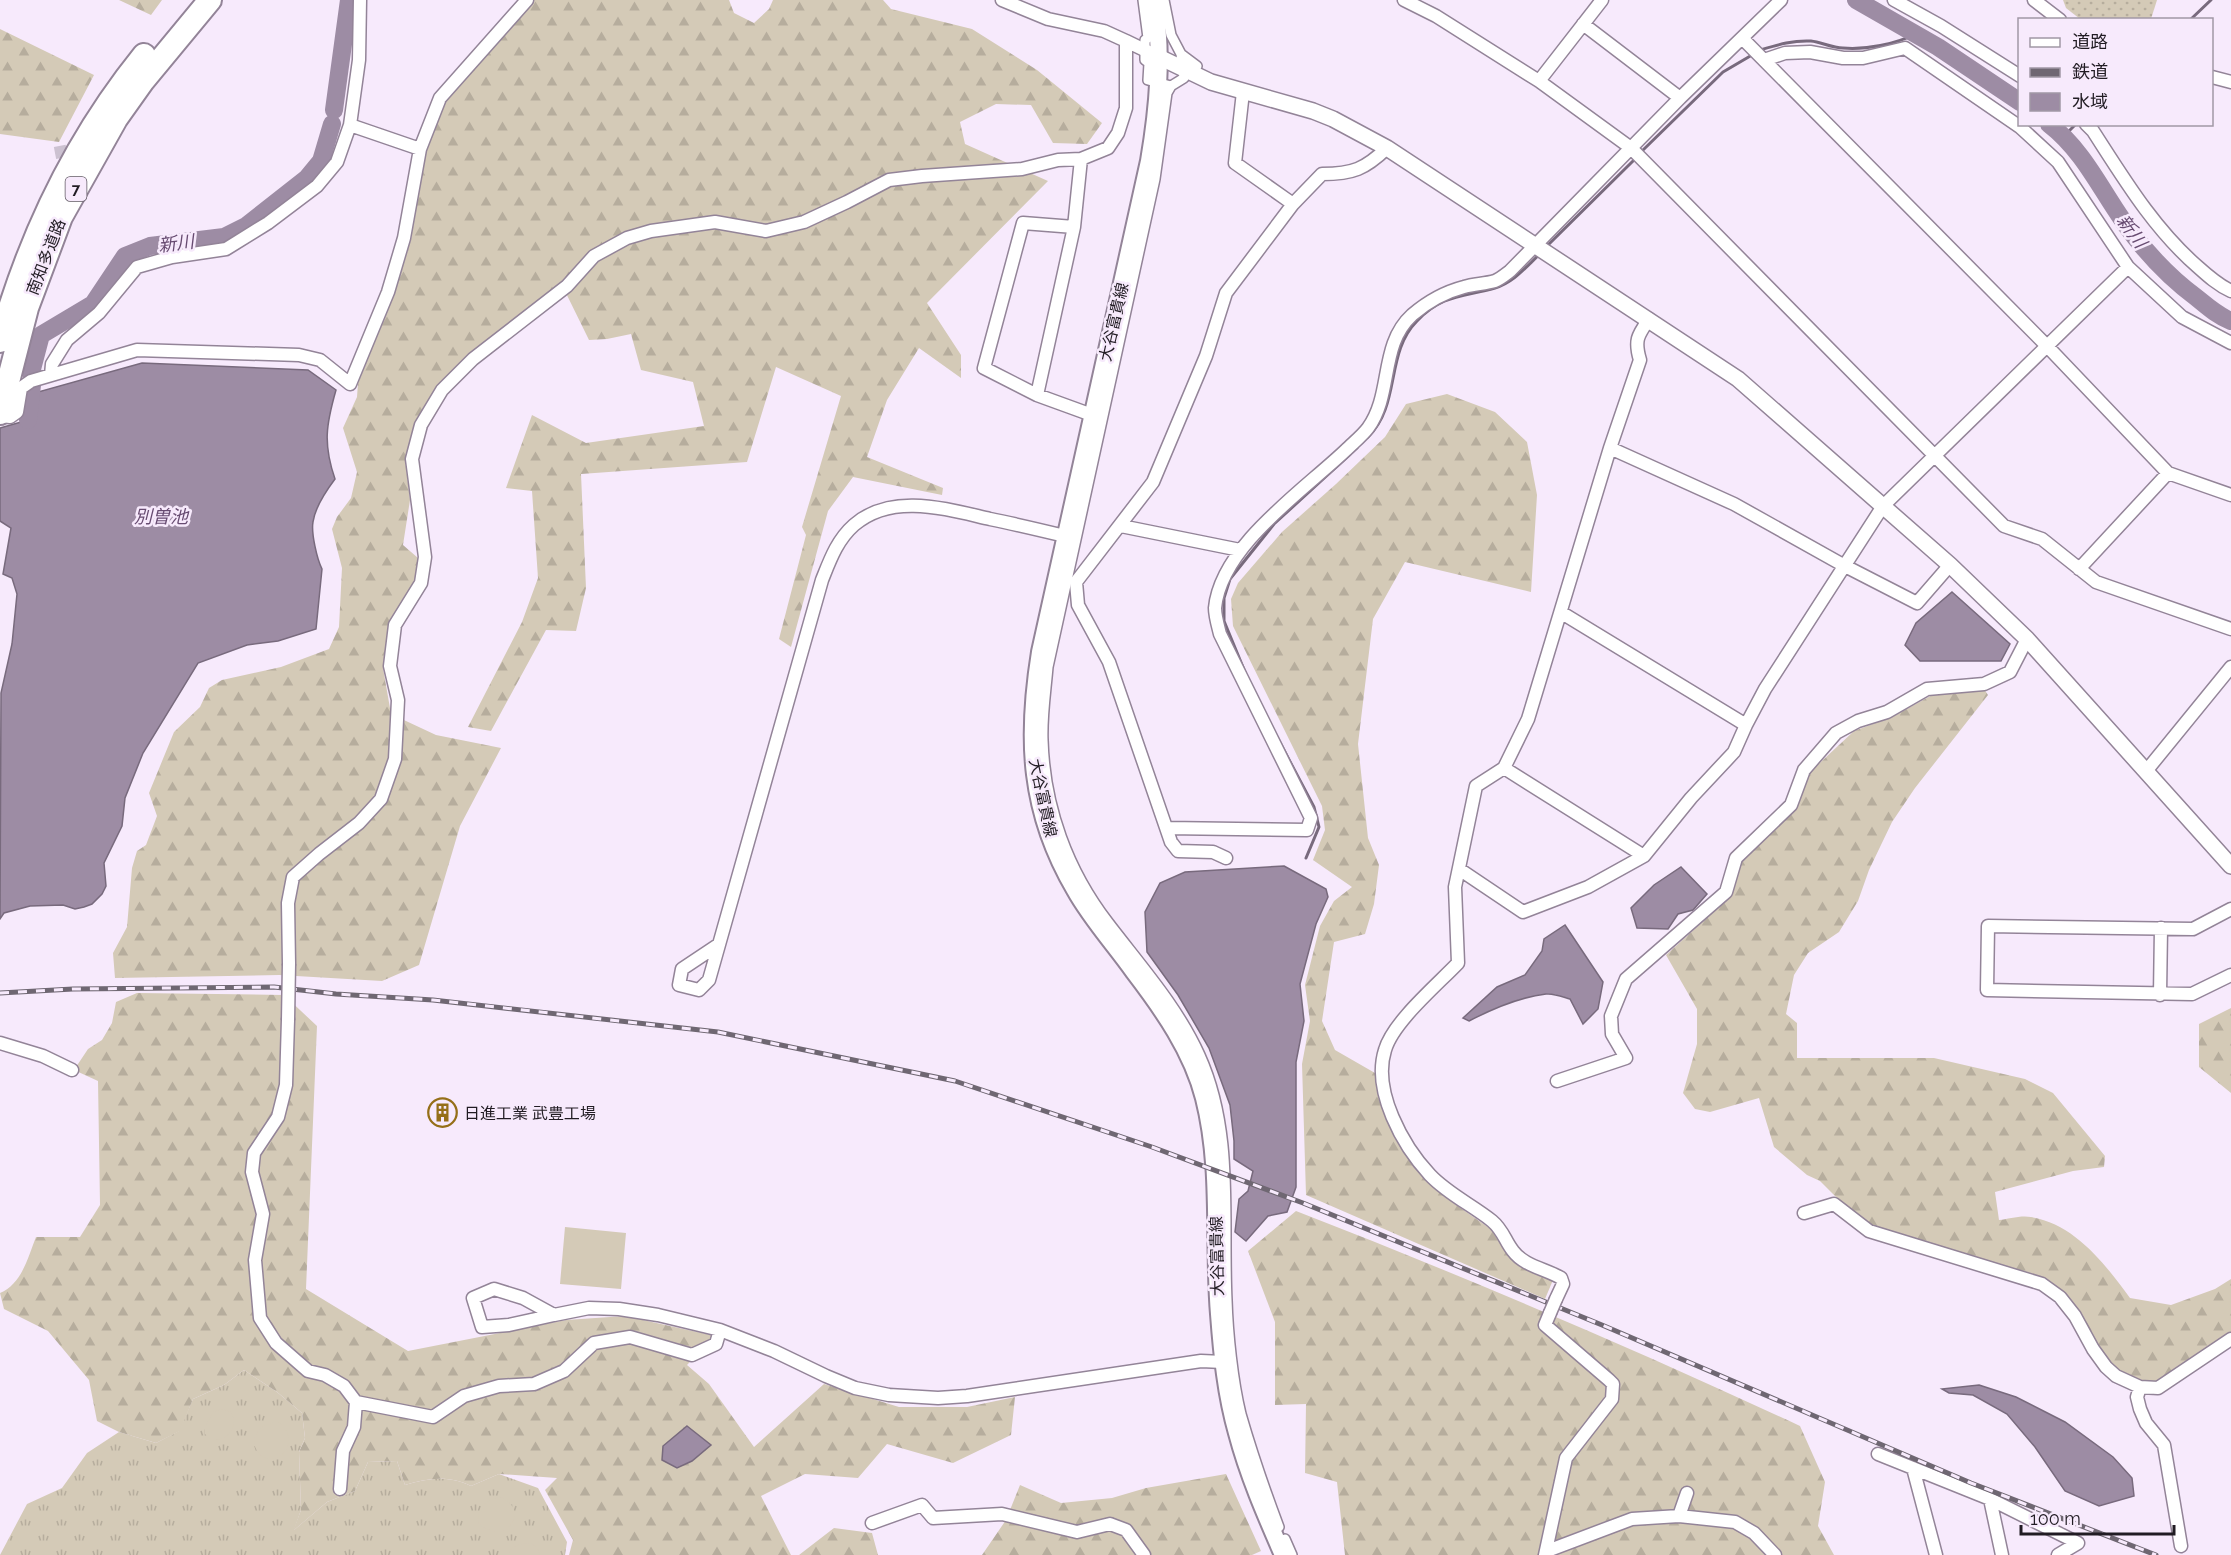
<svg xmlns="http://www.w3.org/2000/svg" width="2231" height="1555" font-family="Raleway,'Noto Sans JP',sans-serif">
<defs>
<pattern id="grass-tufts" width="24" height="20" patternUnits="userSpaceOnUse" patternTransform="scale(1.5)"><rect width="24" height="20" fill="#d4cab7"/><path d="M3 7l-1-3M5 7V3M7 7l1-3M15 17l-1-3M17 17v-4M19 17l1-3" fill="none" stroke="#b6ad9d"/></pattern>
<pattern id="forest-firs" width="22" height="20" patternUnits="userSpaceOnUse" patternTransform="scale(1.5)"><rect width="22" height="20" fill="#d4cab7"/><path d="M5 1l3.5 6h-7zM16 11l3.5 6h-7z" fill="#b6ad9d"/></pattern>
<pattern id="park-dots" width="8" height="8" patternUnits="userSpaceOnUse" patternTransform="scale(1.5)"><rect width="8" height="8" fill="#d4cab7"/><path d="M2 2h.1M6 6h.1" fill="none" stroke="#b6ad9d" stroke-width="1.8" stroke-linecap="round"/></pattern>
</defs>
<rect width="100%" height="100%" fill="#f7eafc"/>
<path fill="url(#grass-tufts)" d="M 244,1370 L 277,1392 L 302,1413 L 305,1438 L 299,1452 L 301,1510 L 294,1530 L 327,1502 L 355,1491 L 368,1462 L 397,1461 L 405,1485 C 427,1478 450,1475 471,1486 L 499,1474 L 538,1488 L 567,1542 L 565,1555 L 0,1555 L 27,1504 L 62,1488 L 87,1453 L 119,1432 L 156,1443 L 179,1431 L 193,1399 L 224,1385 Z"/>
<path fill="url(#forest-firs)" d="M 119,0 L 162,0 L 151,15 Z
M 534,0 L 729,0 L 734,13 L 754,23 L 769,9 L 773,0 L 883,0 L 891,9 L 972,29 L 1037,70 L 1102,123 L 1087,144 L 1053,143 L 1031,105 L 996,104 L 960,122 L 965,144 L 1048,181 L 927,303 L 961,355 L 961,378 L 919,348 L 887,400 L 867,457 L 943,488 L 942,495 L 853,477 L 828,511 L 791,647 L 779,639 L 806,535 L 802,527 L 841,396 L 776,367 L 747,462 L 581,474 L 586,588 L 576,631 L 546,630 L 491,731 L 468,727 L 522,622 L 538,578 L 532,491 L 506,488 L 532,415 L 586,443 L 704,426 L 693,382 L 641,370 L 631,334 L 607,339 L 589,340 L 561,283 L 470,355 L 438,385 L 415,425 L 405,459 L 410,500 L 403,545 L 418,558 L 414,584 L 389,622 L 383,668 L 391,714 L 436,735 L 501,748 L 460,826 L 419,965 L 382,981 L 279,975 L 115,978 L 113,953 L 127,927 L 132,868 L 137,851 L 146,845 L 157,816 L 149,793 L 174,732 L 200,707 L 209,688 L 222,680 L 281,667 L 329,649 L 339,627 L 342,568 L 332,529 L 337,517 L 351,498 L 357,472 L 343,428 L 357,397 L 358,383 L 394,295 L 411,239 L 425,154 L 446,98 Z
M 0,29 L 94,75 L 59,142 L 0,134 Z
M 1447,394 L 1495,412 L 1527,442 L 1537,495 L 1531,592 L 1405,562 L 1373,619 L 1358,744 L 1368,838 L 1379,865 L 1374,904 L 1365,934 L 1334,942 L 1322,1021 L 1335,1050 L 1375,1073 L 1387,1121 L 1416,1168 L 1452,1202 L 1495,1232 L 1553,1280 L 1545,1299 L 1306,1195 L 1302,1064 L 1310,1021 L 1305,985 L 1320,926 L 1334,901 L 1352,887 L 1313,860 L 1325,830 L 1322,806 L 1233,626 L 1231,599 L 1238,583 L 1282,532 L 1336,484 L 1385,437 L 1406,404 Z
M 1984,689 L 1988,695 L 1915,788 L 1892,822 L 1869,870 L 1858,901 L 1839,932 L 1808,953 L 1794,975 L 1786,1014 L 1797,1023 L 1797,1058 L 1934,1058 L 2025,1079 L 2053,1093 L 2105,1156 L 2104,1167 L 2073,1171 L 1995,1192 L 1999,1220 C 2008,1219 2021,1215 2031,1217 C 2075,1224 2105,1264 2130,1298 L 2171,1305 L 2215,1289 L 2231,1279 L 2231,1333 L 2157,1382 L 2141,1381 L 2119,1371 L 2110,1365 L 2064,1292 L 2047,1280 L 1871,1225 L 1839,1200 L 1820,1181 L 1807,1175 L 1774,1147 L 1759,1098 L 1710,1112 L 1695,1109 L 1683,1093 L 1697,1044 L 1697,1009 L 1666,955 L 1730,897 L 1742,861 L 1809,773 L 1854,731 L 1894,716 L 1934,694 Z
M 137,993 L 284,995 L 317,1026 L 306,1289 L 408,1351 L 566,1320 L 625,1316 L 715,1336 L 687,1365 L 709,1384 L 754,1447 L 824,1384 L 899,1407 L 967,1407 L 1015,1397 L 1011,1435 L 953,1463 L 887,1444 L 858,1478 L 805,1474 L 761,1496 L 791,1555 L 569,1555 L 573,1540 L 545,1490 L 557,1478 L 499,1474 L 471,1486 C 450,1475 427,1478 405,1485 L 397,1461 L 368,1462 L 355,1491 L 327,1502 L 293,1531 L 301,1510 L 299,1452 L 305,1438 L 302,1413 L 277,1392 L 244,1370 L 224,1385 L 193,1399 L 180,1431 L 156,1443 L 119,1432 L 97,1421 L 89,1380 L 48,1331 L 4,1309 L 0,1293 C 22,1284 28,1257 36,1237 L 80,1237 L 100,1205 L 98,1081 L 74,1070 L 88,1049 L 102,1040 L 112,1023 L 116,1002 Z
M 2231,1008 L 2231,1093 L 2199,1067 L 2199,1024 Z
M 1296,1211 C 1466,1277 1635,1349 1800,1426 L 1825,1482 L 1818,1526 L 1834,1555 L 1345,1555 L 1337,1482 L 1305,1473 L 1306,1404 L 1275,1405 L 1275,1322 L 1248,1251 Z
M 1226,1474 L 1261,1551 L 1252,1555 L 982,1555 L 1006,1520 L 1020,1485 L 1061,1503 L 1112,1498 L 1146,1488 Z
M 834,1528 L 872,1533 L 878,1555 L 799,1555 Z"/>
<path fill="url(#park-dots)" d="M 2063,0 L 2157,0 L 2151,19 L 2080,19 L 2066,8 Z"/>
<path fill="#d4cab7" d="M 565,1227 L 626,1233 L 621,1289 L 560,1284 Z
M 222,1409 L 231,1412 C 239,1427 228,1441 211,1440 L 205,1434 L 205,1427 L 213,1412 Z
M 279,1422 C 305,1445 272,1472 258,1452 C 254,1447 253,1441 256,1435 C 260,1425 270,1423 279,1422 Z
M 500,1497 C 531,1509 507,1547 479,1524 C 476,1508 485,1500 500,1497 Z
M 530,1543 L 537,1547 L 540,1555 L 508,1555 C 512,1545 519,1544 530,1543 Z"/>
<path fill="#9d8ca4" stroke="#786a7d" stroke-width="1.5" d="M 142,363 L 308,370 L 336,390 C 326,425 323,444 335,479 C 326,491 315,507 313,522 C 311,533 317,559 322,569 L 316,629 L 278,641 L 247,645 L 198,663 L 143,753 L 125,798 L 122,826 L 104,863 L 106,886 L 102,894 L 92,904 L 84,907 L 75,909 L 63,905 L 30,906 L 4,913 L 0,919 L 1,693 L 12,644 L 17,594 L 12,578 L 3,574 L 11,528 L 0,521 L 0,428 L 28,420 L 33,421 L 38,392 Z
M 1952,592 L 2010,644 L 2001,661 L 1920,661 L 1905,645 L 1916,623 Z
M 1284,866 L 1326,889 L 1328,897 L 1316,924 L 1300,984 L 1304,1021 L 1296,1062 L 1296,1187 L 1287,1212 L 1268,1216 L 1246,1241 L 1235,1232 L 1239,1199 L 1248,1191 L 1253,1171 L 1234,1159 L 1234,1141 L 1230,1105 L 1209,1048 L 1178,995 L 1147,952 L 1145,912 L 1160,883 L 1185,872 Z
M 1681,867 L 1707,894 L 1693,910 L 1678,914 L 1668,929 L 1637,928 L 1631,908 L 1654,885 Z
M 1565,925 L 1603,982 L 1598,1009 L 1583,1024 L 1570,999 C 1563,997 1554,993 1546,994 C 1520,997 1492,1009 1469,1021 L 1463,1018 L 1497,987 L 1525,975 L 1542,951 L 1544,939 Z
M 1979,1385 L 2016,1397 L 2065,1422 L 2113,1457 L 2132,1478 L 2134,1496 L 2099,1506 L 2065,1491 L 2035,1447 L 2007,1414 L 1973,1395 L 1949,1393 L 1942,1389 Z
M 687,1426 L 711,1445 L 692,1461 L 677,1468 L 662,1460 L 663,1446 Z"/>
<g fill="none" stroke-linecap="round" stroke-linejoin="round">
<path stroke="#786a7d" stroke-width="3" d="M 2190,20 L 2211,0
M 1760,50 C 1777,45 1793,40 1811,41 C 1821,42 1832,48 1843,48 C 1866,50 1895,44 1916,34
M 2064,136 L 2076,124
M 1642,151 L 1723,72 L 1752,55
M 1548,245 L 1633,161
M 1368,437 C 1401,405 1385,353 1417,321 C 1442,294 1464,297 1495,288 C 1514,282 1526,267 1539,255
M 1245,672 L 1224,621 L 1224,598 L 1230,579 L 1274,524 L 1357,448
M 1277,737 L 1314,807 L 1319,827 L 1306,858"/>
<path stroke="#9d8ca4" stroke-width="18" d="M 1856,0 L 1938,47 L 2020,102
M 334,110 L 349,0
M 2049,124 C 2088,154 2105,200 2135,237 C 2153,260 2174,281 2197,298 C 2208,307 2218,316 2231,321
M 31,373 L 41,335 L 93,304 L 125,256 L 150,246 L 224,237 L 246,226 L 307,178 L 321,161 L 332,124
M 28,420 L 32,385"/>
<path stroke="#ccc1d1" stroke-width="12" stroke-dasharray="12 6" stroke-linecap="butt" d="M 55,153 L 81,148"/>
<defs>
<path id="pedestrian" d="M 1143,0 L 1148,38 L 1145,40 L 1145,60 L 1149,63 L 1148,80 L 1171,86 L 1184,78 L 1181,54 L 1171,35 L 1164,0
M 1181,54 L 1197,66
M 1171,86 L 1167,93 L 1155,179 L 1048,667 C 1046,691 1042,716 1043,740 C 1045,807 1068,870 1109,923 C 1141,965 1178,1006 1200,1055 C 1235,1132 1223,1218 1227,1300 C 1228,1334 1233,1381 1241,1414 C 1252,1452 1265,1490 1279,1527
M 1285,1539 L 1292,1555"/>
<path id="minor" d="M 1002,0 L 1048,19 L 1104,31 L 1126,41
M 1404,0 L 1436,16 L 1539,81 L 1631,148 L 2004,526 L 2042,539 L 2096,582 L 2231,629
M 1894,0 L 1941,26 L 2020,76
M 2034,0 L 2060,20
M 1583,24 L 1680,98
M 1743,39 L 2046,345 L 2168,473 L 2231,495
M 1764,60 L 1785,53 L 1810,52 L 1843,58 L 1863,58 L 1905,48 L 2020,127 L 2058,162 L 2128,267 L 2182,317 L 2231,343
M 2212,77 L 2231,82
M 1539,81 L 1602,0
M 1243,92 L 1235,163 L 1293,204
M 2086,124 L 2093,131 C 2124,179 2154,229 2198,267 C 2208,276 2218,285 2231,291
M 350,125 L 420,149
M 1074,227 L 1023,223 L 984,368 L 1037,395 L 1092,415
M 51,375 L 52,364 L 67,340 L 99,313 L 137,267 L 172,257 L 226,249 L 268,223 L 317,186 L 337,162 L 350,125 L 359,60 L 360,0
M 1037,395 L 1074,227 L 1081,159
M 0,416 L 10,417 L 17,412 L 21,388 L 31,381 L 137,350 L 299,355 L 320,360 L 350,384 L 388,292 L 404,238 L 420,149 L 440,98 L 527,0
M 1610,448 L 1734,504 L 1843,565 L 1917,603 L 1950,565
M 1121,526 L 1240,550
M 2079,569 L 2168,473
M 1562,613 L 1746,725
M 1504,768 L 1644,856
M 2147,770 L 2231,667
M 1167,828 L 1307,830 L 1311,818 L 1220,634 C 1218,626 1215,616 1215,608 C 1221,546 1303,491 1346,450 C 1353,443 1362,436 1368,428 C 1393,394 1379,345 1412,315 C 1427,302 1445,292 1464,287 C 1474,284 1485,284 1495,281 C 1500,279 1506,274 1510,271 L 1680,98 L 1781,0
M 1226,858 L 1213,852 L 1178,851 L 1171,842 L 1109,662 L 1078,605 L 1076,582 L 1153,482 L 1206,356 L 1226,293 L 1293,204 L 1322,174 C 1353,174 1365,169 1387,148
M 1459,869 L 1523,912 L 1588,887 L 1644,856 L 1691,798 L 1734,752 L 1746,725 L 1765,689 L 1883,506 L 2128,267
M 2231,909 L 2193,929 L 1988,926 L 1987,990 L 2192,994 L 2231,975
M 718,945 L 682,969 L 679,985 L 699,990 L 709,980 L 822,580 C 830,560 837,540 854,525 C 892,492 946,509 990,519 C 1015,524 1040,530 1065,536
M 289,964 L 288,903 L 293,877 L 319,854 L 359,823 L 381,799 L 395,759 L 398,700 L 390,666 L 395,625 L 421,583 L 425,557 L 412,459 L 421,425 L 442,390 L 473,359 L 567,286 L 594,256 L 627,238 L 651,231 L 715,222 L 766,231 L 804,222 L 847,202 L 889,180 L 922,176 L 1022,169 L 1058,160 L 1081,159 L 1108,148 L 1118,133 L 1126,108 L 1126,41 L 1159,57
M 2160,995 L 2161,928
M 288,1020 L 286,1085 L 278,1117 L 254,1153 L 252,1172 L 263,1214 L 255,1260 L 260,1318 L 276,1343 L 308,1371 L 325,1375 L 344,1386 L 356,1402 L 433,1417 L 464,1396 L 499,1386 L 534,1384 L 564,1371 L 594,1343 L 630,1337 L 692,1355 L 716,1344 L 720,1330
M 0,1043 L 43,1056 L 72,1070
M 1557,1081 L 1626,1058 L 1612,1034 L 1611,1016 L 1626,979 L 1726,892 L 1736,858 L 1791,805 L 1804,770 L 1836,733 L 1858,721 L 1887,712 L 1927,689 L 1984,684 L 2010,672 L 2027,639
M 1804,1213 L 1834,1204 L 1869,1231 L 2042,1284 L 2060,1297 L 2075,1316 L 2093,1349 L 2106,1367 L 2116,1376 L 2140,1387 L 2158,1388 L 2231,1339
M 1556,1299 L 1563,1284 L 1561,1278 C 1546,1269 1524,1266 1513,1251 C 1505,1241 1503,1230 1492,1221 C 1472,1205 1448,1194 1430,1175 C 1403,1146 1372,1091 1385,1050 C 1393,1022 1437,985 1458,963 L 1455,887 L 1476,786 L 1504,768 L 1528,719 L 1610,448 L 1640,360 C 1634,340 1638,335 1649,319
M 554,1315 L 509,1325 L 482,1327 L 473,1298 L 494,1289 L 523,1298 L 554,1315 L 589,1308 L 619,1309 L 658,1315 L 720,1330 L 774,1351 L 826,1376 L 855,1388 L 889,1395 L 938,1398 L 967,1396 L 1201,1361 L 1223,1362
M 2140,1387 L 2137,1397 L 2140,1409 L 2146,1423 L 2164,1445 L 2181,1546
M 1878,1454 L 1990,1499 L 2078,1543 L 2058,1555
M 1913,1468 L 1936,1555
M 340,1489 L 343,1451 L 354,1427 L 356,1402
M 1990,1499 L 2002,1555
M 1679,1516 L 1687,1493
M 872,1523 L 922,1505 L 933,1518 L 1002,1514 L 1077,1532 L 1110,1524 L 1126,1530 L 1144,1555
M 1547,1551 L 1632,1519 L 1679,1516 L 1735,1522 L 1754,1533 L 1775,1555
M 1545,1555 L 1566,1458 L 1612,1399 L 1613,1384 L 1609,1380 L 1545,1325 L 1550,1313"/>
<path id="tertiary" d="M 1159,57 L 1211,82 L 1313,111 L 1333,119 L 1387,148 L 1738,379 L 1950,565 L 2027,639 L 2231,866"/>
<path id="secondary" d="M 1154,0 C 1163,54 1158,108 1149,161 L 1040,652 C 1026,739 1029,812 1075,890 C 1091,919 1115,945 1134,972 C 1163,1010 1192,1051 1204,1098 C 1222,1169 1213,1242 1219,1314 C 1222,1354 1226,1395 1237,1433 C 1248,1475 1266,1516 1283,1555"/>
<path id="motorway" d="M 0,341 C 29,237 76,139 144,55
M 0,413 L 27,308 L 61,217 L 116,119 L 143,81 L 210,0"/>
</defs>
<use href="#pedestrian" stroke="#938498" stroke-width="12"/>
<use href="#minor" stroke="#938498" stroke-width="15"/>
<use href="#tertiary" stroke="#938498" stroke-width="18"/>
<use href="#secondary" stroke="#938498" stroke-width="20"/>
<use href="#motorway" stroke="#938498" stroke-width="26"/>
<use href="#pedestrian" stroke="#fff" stroke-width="9"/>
<use href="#minor" stroke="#fff" stroke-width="12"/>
<use href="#tertiary" stroke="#fff" stroke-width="15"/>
<use href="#secondary" stroke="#fff" stroke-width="16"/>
<use href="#motorway" stroke="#fff" stroke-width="22"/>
<defs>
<path id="rail" d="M 0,993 L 73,989 L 274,987 L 336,994 L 433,1000 L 718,1032 L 955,1081 L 1152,1147 L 1303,1203 L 1602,1325 L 1971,1483 L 2156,1555"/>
</defs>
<use href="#rail" stroke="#6f6772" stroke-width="5"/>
<use href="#rail" stroke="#f7eafc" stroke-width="3" stroke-dasharray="9" stroke-linecap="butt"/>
<defs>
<path id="minor-bridge" d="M 288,1020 L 289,964
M 1550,1313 L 1556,1299"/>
</defs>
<use href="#minor-bridge" stroke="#938498" stroke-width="15" stroke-linecap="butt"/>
<use href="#minor-bridge" stroke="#fff" stroke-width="12"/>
</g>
<defs>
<symbol id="building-ring" viewBox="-11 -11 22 22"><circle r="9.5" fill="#f7eafc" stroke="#956f18" stroke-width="1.5"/><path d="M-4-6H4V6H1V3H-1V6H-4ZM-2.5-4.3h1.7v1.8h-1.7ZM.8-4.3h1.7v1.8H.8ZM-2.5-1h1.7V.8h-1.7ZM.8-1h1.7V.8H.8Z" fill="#956f18"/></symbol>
</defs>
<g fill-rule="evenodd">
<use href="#building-ring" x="426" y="1096" width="33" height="33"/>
</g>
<g text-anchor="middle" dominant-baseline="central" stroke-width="5" stroke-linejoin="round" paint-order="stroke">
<rect fill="#f7eafc" stroke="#615a64" stroke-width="1.5" x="65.5" y="177" width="21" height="24" rx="4.5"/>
<g font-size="15" font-weight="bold" fill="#211c23">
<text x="76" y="189">7</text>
</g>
<g font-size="16" fill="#211c23" stroke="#f7eafc">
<text transform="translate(46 257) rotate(-69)">南知多道路</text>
<text transform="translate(1114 322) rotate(-77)">大谷富貴線</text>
<text transform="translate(1043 798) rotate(78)">大谷富貴線</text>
<text transform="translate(1217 1256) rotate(-91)">大谷富貴線</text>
</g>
<g font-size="16" fill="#211c23" stroke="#f7eafc" text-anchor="start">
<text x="464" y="1113">日進工業 武豊工場</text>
</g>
<g font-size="18" font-style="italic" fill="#674b71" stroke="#f7eafc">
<text transform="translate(2132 231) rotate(53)">新川</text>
<text transform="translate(176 243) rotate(-7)">新川</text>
<text x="161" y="516">別曽池</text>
</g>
</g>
<rect x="2018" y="18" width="195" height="108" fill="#f7eafc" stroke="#a198a5" stroke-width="1.5"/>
<rect x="2030" y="38" width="30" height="9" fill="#ffffff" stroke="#a198a5" stroke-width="1.5"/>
<text x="2072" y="48" font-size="18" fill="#211c23">道路</text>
<rect x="2030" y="68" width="30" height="9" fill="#6f6772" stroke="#a198a5" stroke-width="1.5"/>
<text x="2072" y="78" font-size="18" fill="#211c23">鉄道</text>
<rect x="2030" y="93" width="30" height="18" fill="#9d8ca4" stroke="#a198a5" stroke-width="1.5"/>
<text x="2072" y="108" font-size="18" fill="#211c23">水域</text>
<path d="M2021 1525v9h153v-9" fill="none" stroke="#211c23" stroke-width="3"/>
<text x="2030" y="1525" font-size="18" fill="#211c23" stroke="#f7eafc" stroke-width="4.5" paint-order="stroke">100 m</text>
</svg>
